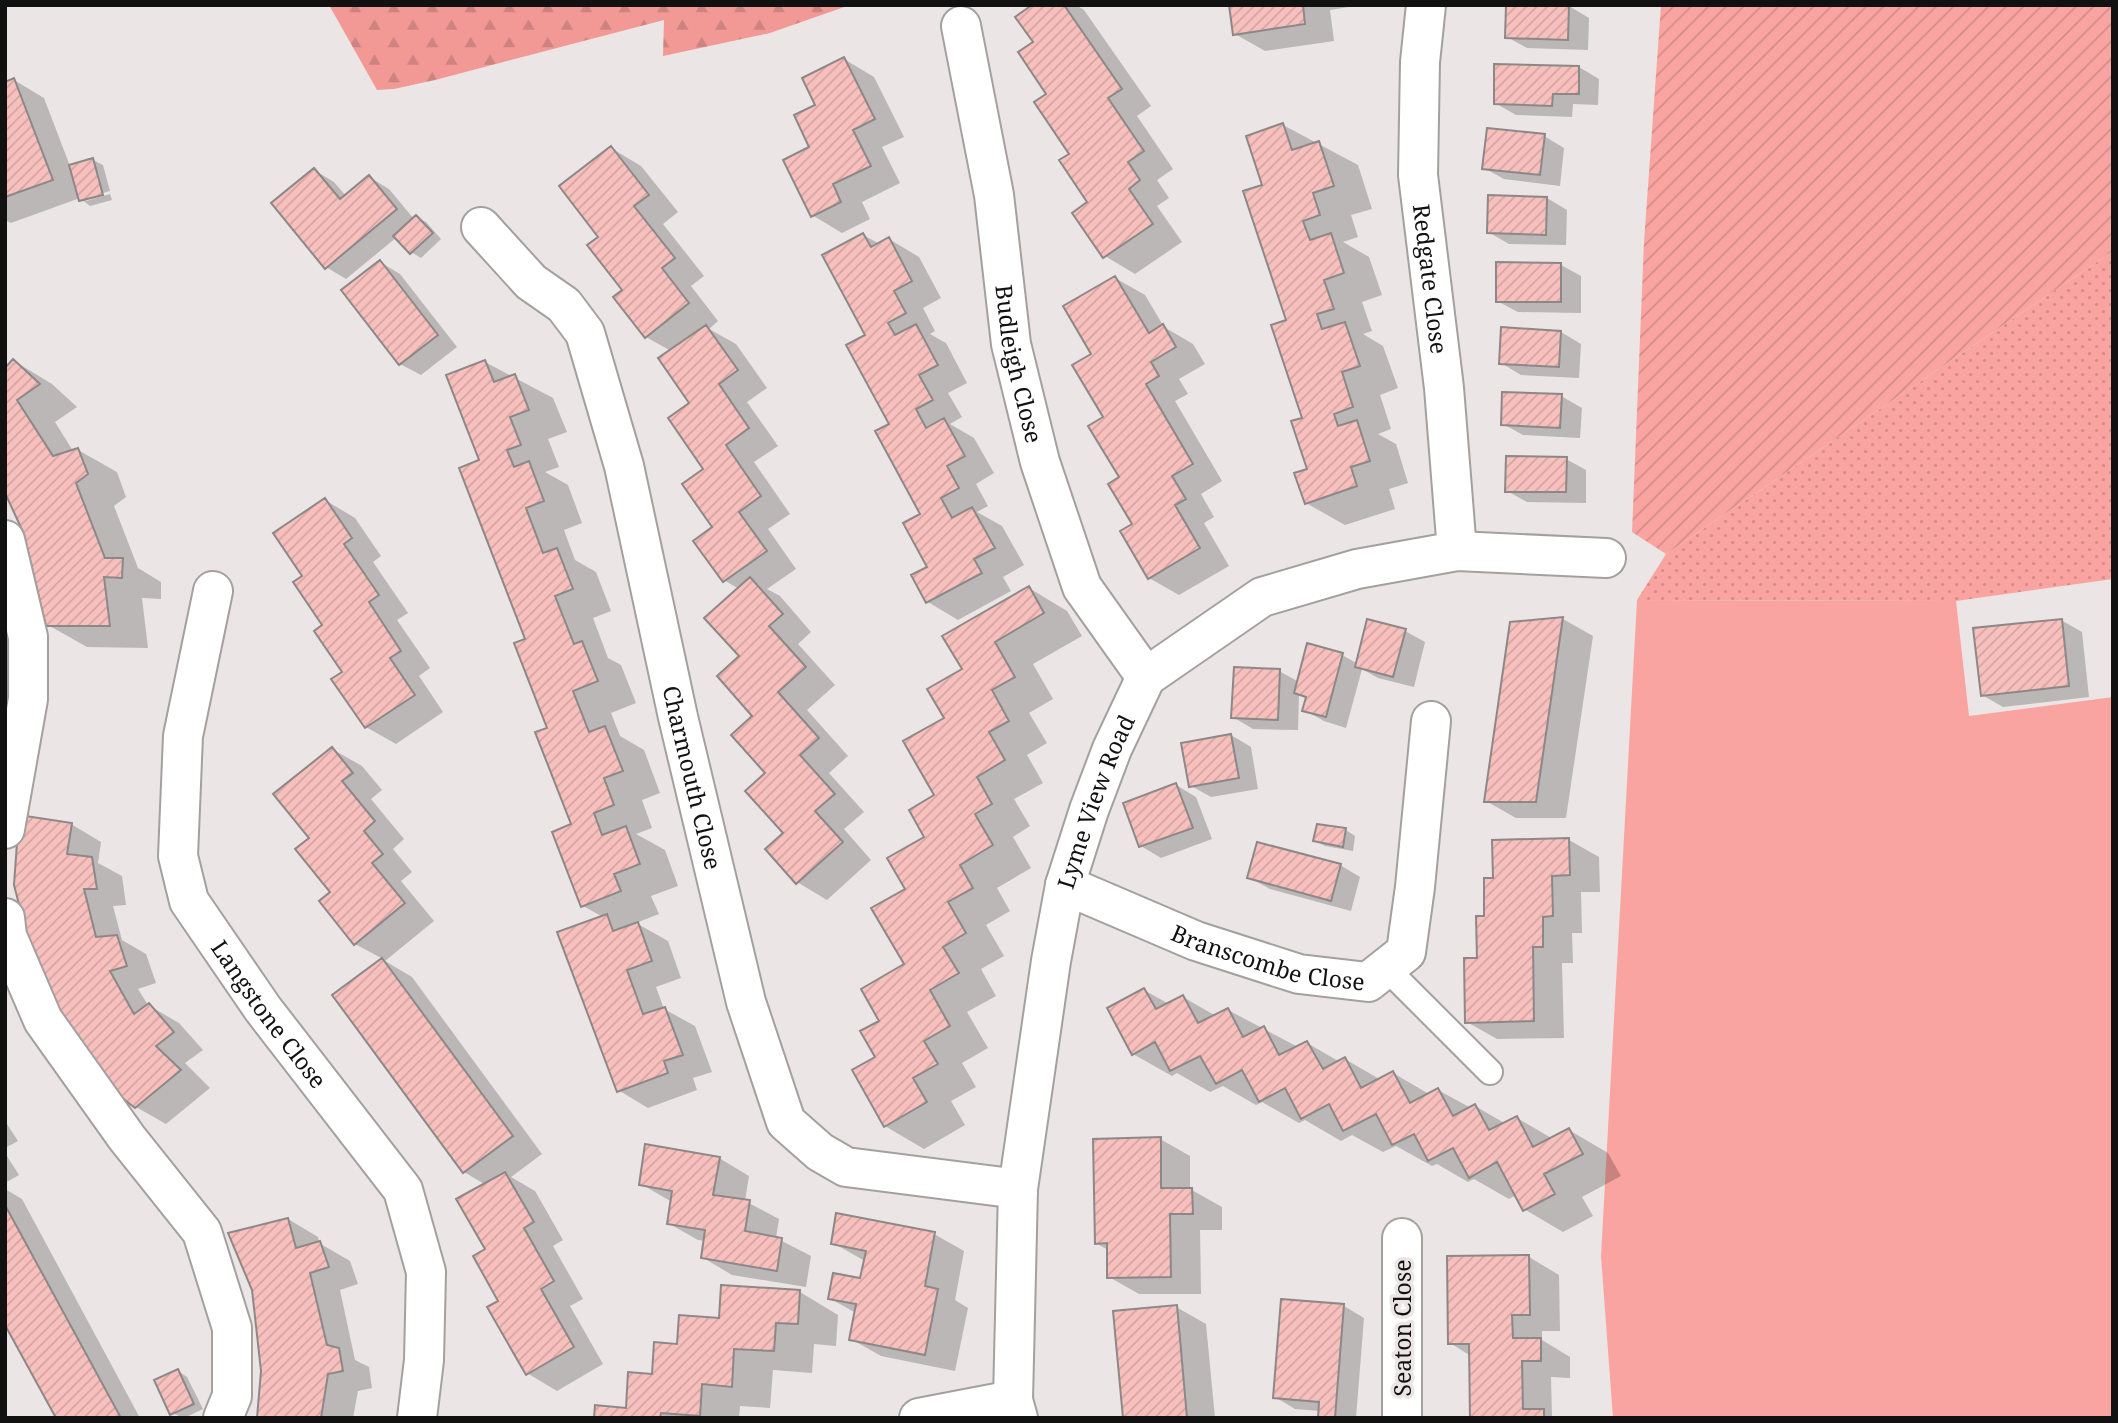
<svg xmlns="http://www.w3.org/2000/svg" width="2118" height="1423" font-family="'Noto Serif',serif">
<defs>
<pattern id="grass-dots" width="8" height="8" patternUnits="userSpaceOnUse" patternTransform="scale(1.75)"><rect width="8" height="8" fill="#faa4a1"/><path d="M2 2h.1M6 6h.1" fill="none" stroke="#d58c8a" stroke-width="1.8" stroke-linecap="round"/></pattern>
<pattern id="forest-firs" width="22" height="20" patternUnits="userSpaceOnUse" patternTransform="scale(1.75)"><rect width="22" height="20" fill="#f29996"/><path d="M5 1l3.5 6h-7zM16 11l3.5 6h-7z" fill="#ce8380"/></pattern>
<pattern id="garden-furrows" width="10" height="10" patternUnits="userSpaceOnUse" patternTransform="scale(1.75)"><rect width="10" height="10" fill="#faa4a1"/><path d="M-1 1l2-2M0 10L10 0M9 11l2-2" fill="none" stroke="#d58c8a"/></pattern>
<pattern id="building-hatch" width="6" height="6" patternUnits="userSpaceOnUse" patternTransform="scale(1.75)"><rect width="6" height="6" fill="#f8c0bd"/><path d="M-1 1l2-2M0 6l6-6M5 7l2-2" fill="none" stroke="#d4a4a1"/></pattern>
</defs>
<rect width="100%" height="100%" fill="#ebe5e5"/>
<path fill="url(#grass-dots)" d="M 2113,251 L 2113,579 L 1956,601 L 1637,600 L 1666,554 Z"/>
<path fill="url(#forest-firs)" d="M 329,5 L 850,5 L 770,33 L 663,56 L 664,20 L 435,80 L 394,89 L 377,90 Z"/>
<path fill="#faa4a1" d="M 1637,600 L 1956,601 L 1969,716 L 2113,697 L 2113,1418 L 1613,1418 L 1601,1256 Z"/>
<path fill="url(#garden-furrows)" d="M 1661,5 L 2113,5 L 2113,251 L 1666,554 L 1632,532 L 1644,242 Z"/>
<path fill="#0003" d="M 1035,5 L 1076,5 L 1084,10 L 1151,106 L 1137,116 L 1173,169 L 1157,180 L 1169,198 L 1157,206 L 1182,242 L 1135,274 L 1105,256 L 1090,203 L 1049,94 L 1036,42 Z
M 1230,5 L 1361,5 L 1330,10 L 1334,41 L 1265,51 L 1235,34 Z
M 1569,6 L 1589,18 L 1588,50 L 1527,48 L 1507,37 Z
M 844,59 L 874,77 L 904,137 L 882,147 L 900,183 L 862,202 L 870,219 L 842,233 L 812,215 L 811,148 L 818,105 Z
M 1579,67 L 1599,79 L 1598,105 L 1573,104 L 1572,117 L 1516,115 L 1495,103 Z
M 14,80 L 44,98 L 70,166 L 93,160 L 103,165 L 110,191 L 86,198 L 86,201 L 110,194 L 112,200 L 90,206 L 80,198 L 11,223 L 5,220 L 5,84 Z
M 1283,125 L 1358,165 L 1372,209 L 1351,215 L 1358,237 L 1343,242 L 1369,257 L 1382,295 L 1362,302 L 1372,331 L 1363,334 L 1383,346 L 1398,388 L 1380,395 L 1391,429 L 1378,434 L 1396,444 L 1408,483 L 1389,489 L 1395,509 L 1345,525 L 1306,503 L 1309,470 L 1304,419 L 1264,186 Z
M 1544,136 L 1564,148 L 1560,186 L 1504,179 L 1484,168 Z
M 611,148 L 641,166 L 678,212 L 663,224 L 704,276 L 691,286 L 718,321 L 709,329 L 736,344 L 767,388 L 747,402 L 778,446 L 754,462 L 790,514 L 768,529 L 796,569 L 767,589 L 780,596 L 811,632 L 798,644 L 835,685 L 807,710 L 848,756 L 829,773 L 864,812 L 844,829 L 871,860 L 827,900 L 797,882 L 767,773 L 742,657 L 739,589 L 724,580 L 692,404 L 671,351 L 646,337 L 601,237 Z
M 314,170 L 334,182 L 346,196 L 369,177 L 389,189 L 414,219 L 416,217 L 426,222 L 441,239 L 421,258 L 411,252 L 397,237 L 346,279 L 326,267 Z
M 1547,198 L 1567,210 L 1566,245 L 1509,244 L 1488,232 Z
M 863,235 L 880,244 L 889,239 L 919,257 L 941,298 L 923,308 L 935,331 L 930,334 L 946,343 L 967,383 L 948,393 L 962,417 L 950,424 L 974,438 L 994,473 L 976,484 L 988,506 L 977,512 L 1002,526 L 1024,565 L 1003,577 L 1011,591 L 958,620 L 928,602 L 913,576 L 929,567 L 923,514 L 891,425 L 867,336 Z
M 380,262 L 400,274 L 457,347 L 421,375 L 400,364 Z
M 1561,265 L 1581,276 L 1581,313 L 1518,312 L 1497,301 Z
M 1115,278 L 1145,295 L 1164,327 L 1193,344 L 1205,364 L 1179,379 L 1188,394 L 1175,401 L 1222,481 L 1201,494 L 1214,517 L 1204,523 L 1229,566 L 1179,595 L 1149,578 L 1105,418 L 1094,354 Z
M 1561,332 L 1581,344 L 1579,378 L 1521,375 L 1501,363 Z
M 14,361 L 52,384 L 77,407 L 55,422 L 73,451 L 78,450 L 117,472 L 126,497 L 114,506 L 138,568 L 161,582 L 161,599 L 142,598 L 148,648 L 87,647 L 48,625 L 26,534 Z
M 485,362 L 553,398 L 567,432 L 548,439 L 559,467 L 545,472 L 568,485 L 582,523 L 564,530 L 575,560 L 596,572 L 611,611 L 593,618 L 608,658 L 621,665 L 636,703 L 611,713 L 620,736 L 644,750 L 660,793 L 642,800 L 652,828 L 636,834 L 665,850 L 678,886 L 651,896 L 659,914 L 636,923 L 668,941 L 681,978 L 656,987 L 664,1009 L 695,1026 L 712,1072 L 693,1078 L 697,1090 L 648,1108 L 618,1090 L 603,917 L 583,906 L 573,825 L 482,461 Z
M 1561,396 L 1582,408 L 1580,438 L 1523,435 L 1503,424 Z
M 1566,459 L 1586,470 L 1586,503 L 1527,502 L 1507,491 Z
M 325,500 L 355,518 L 381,556 L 373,562 L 408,613 L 397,620 L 430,668 L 419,676 L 443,712 L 396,744 L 366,727 L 305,576 Z
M 1029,588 L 1067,611 L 1082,636 L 1033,664 L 1053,699 L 1029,713 L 1047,743 L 1027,755 L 1043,783 L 1014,799 L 1030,826 L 1013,837 L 1031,868 L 997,888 L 1010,911 L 986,925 L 1004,956 L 981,969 L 996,996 L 967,1012 L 988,1048 L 962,1063 L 976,1087 L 951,1101 L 965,1125 L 924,1149 L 885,1126 L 878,1058 L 881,1021 L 906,965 L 908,889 L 927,838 L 937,796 L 946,718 L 964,670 Z
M 1563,619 L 1593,636 L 1566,818 L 1516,818 L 1486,801 L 1511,623 Z
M 2061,620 L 2082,632 L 2089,697 L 2003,707 L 1982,695 Z
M 1405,631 L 1425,642 L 1414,687 L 1378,678 L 1362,669 L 1346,728 L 1324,721 L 1304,710 L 1307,699 L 1299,695 L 1298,730 L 1253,729 L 1233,717 L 1279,671 L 1299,682 L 1342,655 L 1358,664 Z
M 1231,735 L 1251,747 L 1258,789 L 1211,797 L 1191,786 Z
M 332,749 L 362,766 L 382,790 L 371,799 L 404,839 L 393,849 L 412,872 L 401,881 L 434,921 L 385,961 L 412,977 L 542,1154 L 511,1177 L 535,1191 L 563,1240 L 553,1246 L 583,1299 L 570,1306 L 603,1364 L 557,1391 L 527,1373 L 500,1301 L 488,1250 L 486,1185 L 464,1172 L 383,959 L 355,944 L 311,838 Z
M 1176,785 L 1196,797 L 1212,839 L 1161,858 L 1141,846 Z
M 71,824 L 101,842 L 98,863 L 122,876 L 126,905 L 113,906 L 122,940 L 146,954 L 156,983 L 138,989 L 148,1005 L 179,1023 L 203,1050 L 185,1063 L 210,1088 L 166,1124 L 136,1107 L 35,959 Z
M 1319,826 L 1346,830 L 1355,836 L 1353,851 L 1325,846 L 1315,841 Z
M 1569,840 L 1599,857 L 1600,892 L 1581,892 L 1582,933 L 1572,933 L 1573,963 L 1562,963 L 1564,1038 L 1497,1039 L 1467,1022 L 1495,879 Z
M 1340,865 L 1360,877 L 1351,911 L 1270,889 L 1250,878 Z
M 1144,990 L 1169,1004 L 1183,997 L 1216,1016 L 1228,1010 L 1298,1047 L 1307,1043 L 1340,1062 L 1345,1059 L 1381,1080 L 1393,1073 L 1429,1094 L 1438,1090 L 1471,1108 L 1475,1106 L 1506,1124 L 1517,1118 L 1553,1139 L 1569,1130 L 1608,1153 L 1621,1176 L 1582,1197 L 1593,1216 L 1563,1232 L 1524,1209 L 1516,1195 L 1509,1199 L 1474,1179 L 1468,1182 L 1437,1164 L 1432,1166 L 1396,1146 L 1383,1152 L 1352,1135 L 1341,1141 L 1305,1120 L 1299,1123 L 1262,1102 L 1256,1105 L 1223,1086 L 1210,1092 L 1177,1073 L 1172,1076 L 1133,1054 Z
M 5,1121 L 18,1141 L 5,1148 Z
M 1160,1139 L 1190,1156 L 1190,1189 L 1222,1207 L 1222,1230 L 1200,1230 L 1201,1294 L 1139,1294 L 1109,1277 L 1108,1250 L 1096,1243 Z
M 5,1153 L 19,1175 L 5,1183 Z
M 719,1158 L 749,1176 L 745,1201 L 779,1219 L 776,1238 L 811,1256 L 806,1287 L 732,1275 L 702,1257 L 705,1241 L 698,1240 L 668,1223 L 672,1202 L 641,1184 Z
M 5,1189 L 22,1199 L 140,1418 L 58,1418 L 5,1321 Z
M 288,1219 L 318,1237 L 319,1243 L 350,1261 L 358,1284 L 340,1290 L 355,1360 L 369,1367 L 372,1388 L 358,1391 L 353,1418 L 259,1418 Z
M 934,1234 L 964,1251 L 955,1300 L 968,1308 L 955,1371 L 881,1356 L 851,1339 L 856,1313 L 829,1298 L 862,1280 L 865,1261 L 833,1243 Z
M 1529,1257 L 1559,1275 L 1560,1331 L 1542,1331 L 1542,1340 L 1570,1357 L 1570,1378 L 1551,1377 L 1552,1416 L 1555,1418 L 1472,1418 L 1471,1356 L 1450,1343 Z
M 800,1292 L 838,1315 L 836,1346 L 814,1344 L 812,1373 L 773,1370 L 770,1408 L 740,1406 L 739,1418 L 596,1418 L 627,1410 L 679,1346 L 721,1320 Z
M 1344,1306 L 1364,1318 L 1356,1418 L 1319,1418 L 1320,1411 L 1295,1409 L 1275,1397 Z
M 1176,1307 L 1206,1324 L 1215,1418 L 1125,1418 Z
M 178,1371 L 187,1377 L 203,1409 L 184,1418 L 172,1413 Z"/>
<path fill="url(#building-hatch)" stroke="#8d8888" stroke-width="2" d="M 1032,5 L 1064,5 L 1122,89 L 1108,98 L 1144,151 L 1128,162 L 1140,180 L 1129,189 L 1153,224 L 1103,258 L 1072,213 L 1087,202 L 1059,160 L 1069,154 L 1034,102 L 1046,94 L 1018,52 L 1033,42 L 1015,17 Z
M 1229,5 L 1303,5 L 1305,24 L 1233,35 Z
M 1506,5 L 1569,5 L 1568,40 L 1505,38 Z
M 844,57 L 875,119 L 853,130 L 871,166 L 833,184 L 841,202 L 811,217 L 783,160 L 809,147 L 794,115 L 815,105 L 802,78 Z
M 1494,64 L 1579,66 L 1579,94 L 1553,94 L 1552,106 L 1494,104 Z
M 14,78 L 53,180 L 5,197 L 5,82 Z
M 1283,123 L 1292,150 L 1319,141 L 1334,186 L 1313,193 L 1320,215 L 1303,221 L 1310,240 L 1331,233 L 1344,273 L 1324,280 L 1334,309 L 1317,314 L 1322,329 L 1345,322 L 1360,366 L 1342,372 L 1353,407 L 1334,414 L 1338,426 L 1357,420 L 1370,461 L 1351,467 L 1357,486 L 1305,504 L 1294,473 L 1307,469 L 1291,421 L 1302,418 L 1271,325 L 1286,320 L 1243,191 L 1262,185 L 1246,136 Z
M 1487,128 L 1545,134 L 1540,175 L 1482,169 Z
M 611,146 L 649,195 L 634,206 L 675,258 L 662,268 L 689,303 L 645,338 L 613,297 L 622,290 L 587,245 L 598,237 L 559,186 Z
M 93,158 L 103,195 L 79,201 L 69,165 Z
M 314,168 L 340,199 L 369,175 L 397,209 L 325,269 L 271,203 Z
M 1488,195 L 1547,197 L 1546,235 L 1487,233 Z
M 416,215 L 433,233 L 410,254 L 393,236 Z
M 863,233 L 871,247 L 889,237 L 912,281 L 894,291 L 906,313 L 888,323 L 895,335 L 916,324 L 938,365 L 919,375 L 933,400 L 916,409 L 926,428 L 944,418 L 965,456 L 947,466 L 959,488 L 941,498 L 952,518 L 972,507 L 995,548 L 974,559 L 982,573 L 926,603 L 911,575 L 927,567 L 903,523 L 920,514 L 875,431 L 889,424 L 846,345 L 865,335 L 822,255 Z
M 380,260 L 438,335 L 399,365 L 341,290 Z
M 1496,262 L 1561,263 L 1561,302 L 1496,302 Z
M 1115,276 L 1149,333 L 1163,324 L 1176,347 L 1151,362 L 1159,376 L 1146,384 L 1193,464 L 1172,476 L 1186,499 L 1175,505 L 1200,548 L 1148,579 L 1120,531 L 1132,524 L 1108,484 L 1119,477 L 1088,426 L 1103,417 L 1072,365 L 1091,354 L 1063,306 Z
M 706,325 L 738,370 L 719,384 L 749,428 L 726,445 L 761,496 L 739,512 L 767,551 L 723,582 L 693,541 L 712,527 L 682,484 L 703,469 L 668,418 L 689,403 L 658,358 Z
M 1501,327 L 1561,331 L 1559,367 L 1499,364 Z
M 13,359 L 40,384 L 17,400 L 53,456 L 78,448 L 88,474 L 76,483 L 105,558 L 123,558 L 122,578 L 104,577 L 110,626 L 46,626 L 24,534 L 5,493 L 5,368 Z
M 485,360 L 494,382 L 515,374 L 529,410 L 510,417 L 521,445 L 507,450 L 514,467 L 529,461 L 544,501 L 526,508 L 543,553 L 557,548 L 573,589 L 555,596 L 574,644 L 582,641 L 598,681 L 573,691 L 589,732 L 605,726 L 623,771 L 604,778 L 614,805 L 594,813 L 602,835 L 626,826 L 640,864 L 614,874 L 621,891 L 581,907 L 552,832 L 571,824 L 535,732 L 547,728 L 514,643 L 525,639 L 459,468 L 479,460 L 446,375 Z
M 1502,392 L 1562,394 L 1560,428 L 1501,425 Z
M 1506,456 L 1567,457 L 1566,492 L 1505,492 Z
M 325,498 L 352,538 L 344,544 L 379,595 L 369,602 L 401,651 L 390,658 L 415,695 L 365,728 L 331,679 L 342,672 L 314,631 L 322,625 L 293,582 L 302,576 L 273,533 Z
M 750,577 L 783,614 L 769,626 L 806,667 L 778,692 L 819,738 L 800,755 L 835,794 L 815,811 L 843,842 L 796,884 L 765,849 L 783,833 L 745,791 L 765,773 L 731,735 L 752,716 L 717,676 L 739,656 L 704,618 Z
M 1029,586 L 1044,613 L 995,642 L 1015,677 L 992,690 L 1009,721 L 989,732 L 1005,760 L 977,777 L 992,804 L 975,814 L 993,845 L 960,865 L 973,888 L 948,902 L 966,933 L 943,947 L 959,973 L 930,990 L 950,1026 L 924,1041 L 938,1064 L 913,1078 L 927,1102 L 884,1127 L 852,1070 L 875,1057 L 860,1031 L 879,1021 L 861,989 L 904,964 L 871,908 L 905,889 L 887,858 L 924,837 L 909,810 L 934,795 L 903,741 L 944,718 L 927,689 L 962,669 L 942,636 Z
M 1563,617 L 1536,802 L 1484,802 L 1510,622 Z
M 1367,619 L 1406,629 L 1393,677 L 1355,667 Z
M 2062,619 L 2069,686 L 1981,696 L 1973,628 Z
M 1307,643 L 1343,653 L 1326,717 L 1302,711 L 1306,697 L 1294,693 Z
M 1234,667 L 1280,669 L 1278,720 L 1231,718 Z
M 1231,734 L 1239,778 L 1189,787 L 1181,743 Z
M 332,747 L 353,773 L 342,781 L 375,821 L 364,831 L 383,854 L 372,863 L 405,903 L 354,945 L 319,901 L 330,892 L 295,849 L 309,838 L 273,794 Z
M 1176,783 L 1193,828 L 1139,847 L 1123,803 Z
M 19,815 L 72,823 L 67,854 L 92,857 L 97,889 L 84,889 L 96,937 L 117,935 L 127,966 L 110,971 L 134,1014 L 149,1003 L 174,1032 L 156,1046 L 181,1070 L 135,1108 L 102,1082 L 61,1020 L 33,959 L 14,885 Z
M 1317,824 L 1346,828 L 1343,847 L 1313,841 Z
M 1569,838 L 1570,875 L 1552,876 L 1553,916 L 1543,917 L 1543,947 L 1533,947 L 1534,1021 L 1465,1023 L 1464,958 L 1477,958 L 1476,916 L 1484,916 L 1484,878 L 1493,878 L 1492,840 Z
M 1257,842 L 1341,864 L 1331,901 L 1247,878 Z
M 607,914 L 613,931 L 638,922 L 652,961 L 627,970 L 643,1014 L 665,1007 L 683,1055 L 664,1061 L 668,1073 L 617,1092 L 557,932 Z
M 382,958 L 513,1136 L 463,1173 L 332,995 Z
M 1144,988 L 1156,1009 L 1183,995 L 1198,1023 L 1228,1008 L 1243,1037 L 1264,1026 L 1279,1055 L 1307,1041 L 1323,1069 L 1345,1057 L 1361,1088 L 1393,1071 L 1410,1103 L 1438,1088 L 1453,1116 L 1475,1104 L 1489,1130 L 1517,1116 L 1533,1147 L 1569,1128 L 1583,1154 L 1544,1174 L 1555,1194 L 1523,1211 L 1497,1162 L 1469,1178 L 1453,1148 L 1428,1161 L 1414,1134 L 1392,1145 L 1376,1114 L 1343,1131 L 1329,1104 L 1301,1119 L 1285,1088 L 1259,1102 L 1242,1070 L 1216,1084 L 1200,1056 L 1170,1071 L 1155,1042 L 1132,1055 L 1107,1008 Z
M 1161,1137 L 1161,1188 L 1192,1188 L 1193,1214 L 1170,1214 L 1171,1277 L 1107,1278 L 1107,1243 L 1095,1244 L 1093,1139 Z
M 645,1144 L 720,1157 L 713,1195 L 750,1200 L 745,1231 L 782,1238 L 777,1271 L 701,1258 L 705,1230 L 667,1224 L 672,1191 L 639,1185 Z
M 505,1172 L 534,1222 L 524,1228 L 554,1281 L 541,1289 L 574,1347 L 526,1375 L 487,1307 L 498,1301 L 473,1256 L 485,1249 L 456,1199 Z
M 5,1205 L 121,1418 L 56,1418 L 5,1325 Z
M 836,1213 L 935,1232 L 925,1286 L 938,1289 L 925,1355 L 849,1340 L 856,1304 L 828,1299 L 833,1273 L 860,1278 L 866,1251 L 831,1244 Z
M 288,1218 L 296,1248 L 320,1241 L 329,1267 L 310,1273 L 327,1345 L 339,1348 L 343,1371 L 328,1374 L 321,1418 L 257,1418 L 261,1371 L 252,1290 L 228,1233 Z
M 1529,1255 L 1530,1315 L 1512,1315 L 1513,1338 L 1541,1338 L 1541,1361 L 1522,1361 L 1523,1409 L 1544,1409 L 1544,1418 L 1470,1418 L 1469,1344 L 1448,1344 L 1447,1256 Z
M 721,1285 L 800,1290 L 798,1324 L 776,1323 L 774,1351 L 734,1349 L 732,1387 L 702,1384 L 700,1416 L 661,1413 L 660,1418 L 594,1418 L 595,1405 L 626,1408 L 628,1372 L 652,1374 L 654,1342 L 677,1344 L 679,1315 L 719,1318 Z
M 1281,1299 L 1344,1304 L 1335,1418 L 1318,1418 L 1319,1402 L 1273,1398 Z
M 1177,1305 L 1187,1418 L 1123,1418 L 1113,1311 Z
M 178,1369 L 194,1404 L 170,1415 L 154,1380 Z"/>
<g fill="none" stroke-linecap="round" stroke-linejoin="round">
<defs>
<path id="lane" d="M 1386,968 L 1490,1072"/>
<g id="street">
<path id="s1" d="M 1426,5 L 1420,62 L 1418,175 L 1444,388 L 1457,551"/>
<path id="s2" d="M 961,26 L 994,195 L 1011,344 L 1040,462 L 1082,587 L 1146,677"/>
<path id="s3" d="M 481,227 L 531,282 L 564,305 L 585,333 L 624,466 L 678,717 L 746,1002 L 786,1122 L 820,1152 L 846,1167 L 1018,1189"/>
<path d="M 5,540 L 28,637 L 28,699 L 5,829"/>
<path id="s4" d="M 213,591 L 183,736 L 178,856 L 189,901 L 263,1009 L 403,1190 L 426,1272 L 424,1360 L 417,1418"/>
<path id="s5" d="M 1065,885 L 1196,941 L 1299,974 L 1368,982 L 1406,952 L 1415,887 L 1431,721"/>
<path d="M 5,918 L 7,936 L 43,1020 L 127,1138 L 202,1232 L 232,1328 L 232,1396 L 223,1418"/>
<path d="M 919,1418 L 1013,1400"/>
<path id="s6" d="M 1018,1418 L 1013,1400 L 1018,1189 L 1051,961 L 1065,885 L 1089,810 L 1112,749 L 1146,677 L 1262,597 L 1357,569 L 1457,551 L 1606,558"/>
<path d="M 1402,1418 L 1402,1238"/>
</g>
</defs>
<use href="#lane" stroke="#a5a0a0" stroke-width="28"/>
<use href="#street" stroke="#a5a0a0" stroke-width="42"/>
<use href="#lane" stroke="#fff" stroke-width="24"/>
<use href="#street" stroke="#fff" stroke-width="38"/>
</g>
<g text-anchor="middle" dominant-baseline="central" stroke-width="7" stroke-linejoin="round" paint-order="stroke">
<g font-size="23" fill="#121111" stroke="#ebe5e5">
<text stroke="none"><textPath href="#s1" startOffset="275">Redgate Close</textPath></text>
<text stroke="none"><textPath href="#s2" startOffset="343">Budleigh Close</textPath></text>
<text stroke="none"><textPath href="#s3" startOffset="607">Charmouth Close</textPath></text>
<text stroke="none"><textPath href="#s6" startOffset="626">Lyme View Road</textPath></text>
<text stroke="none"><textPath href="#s5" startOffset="217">Branscombe Close</textPath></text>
<text stroke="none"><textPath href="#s4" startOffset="453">Langstone Close</textPath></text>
<text transform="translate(1402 1328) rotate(-90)">Seaton Close</text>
</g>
</g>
<rect width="2118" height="1423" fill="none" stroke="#121111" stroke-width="14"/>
</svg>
